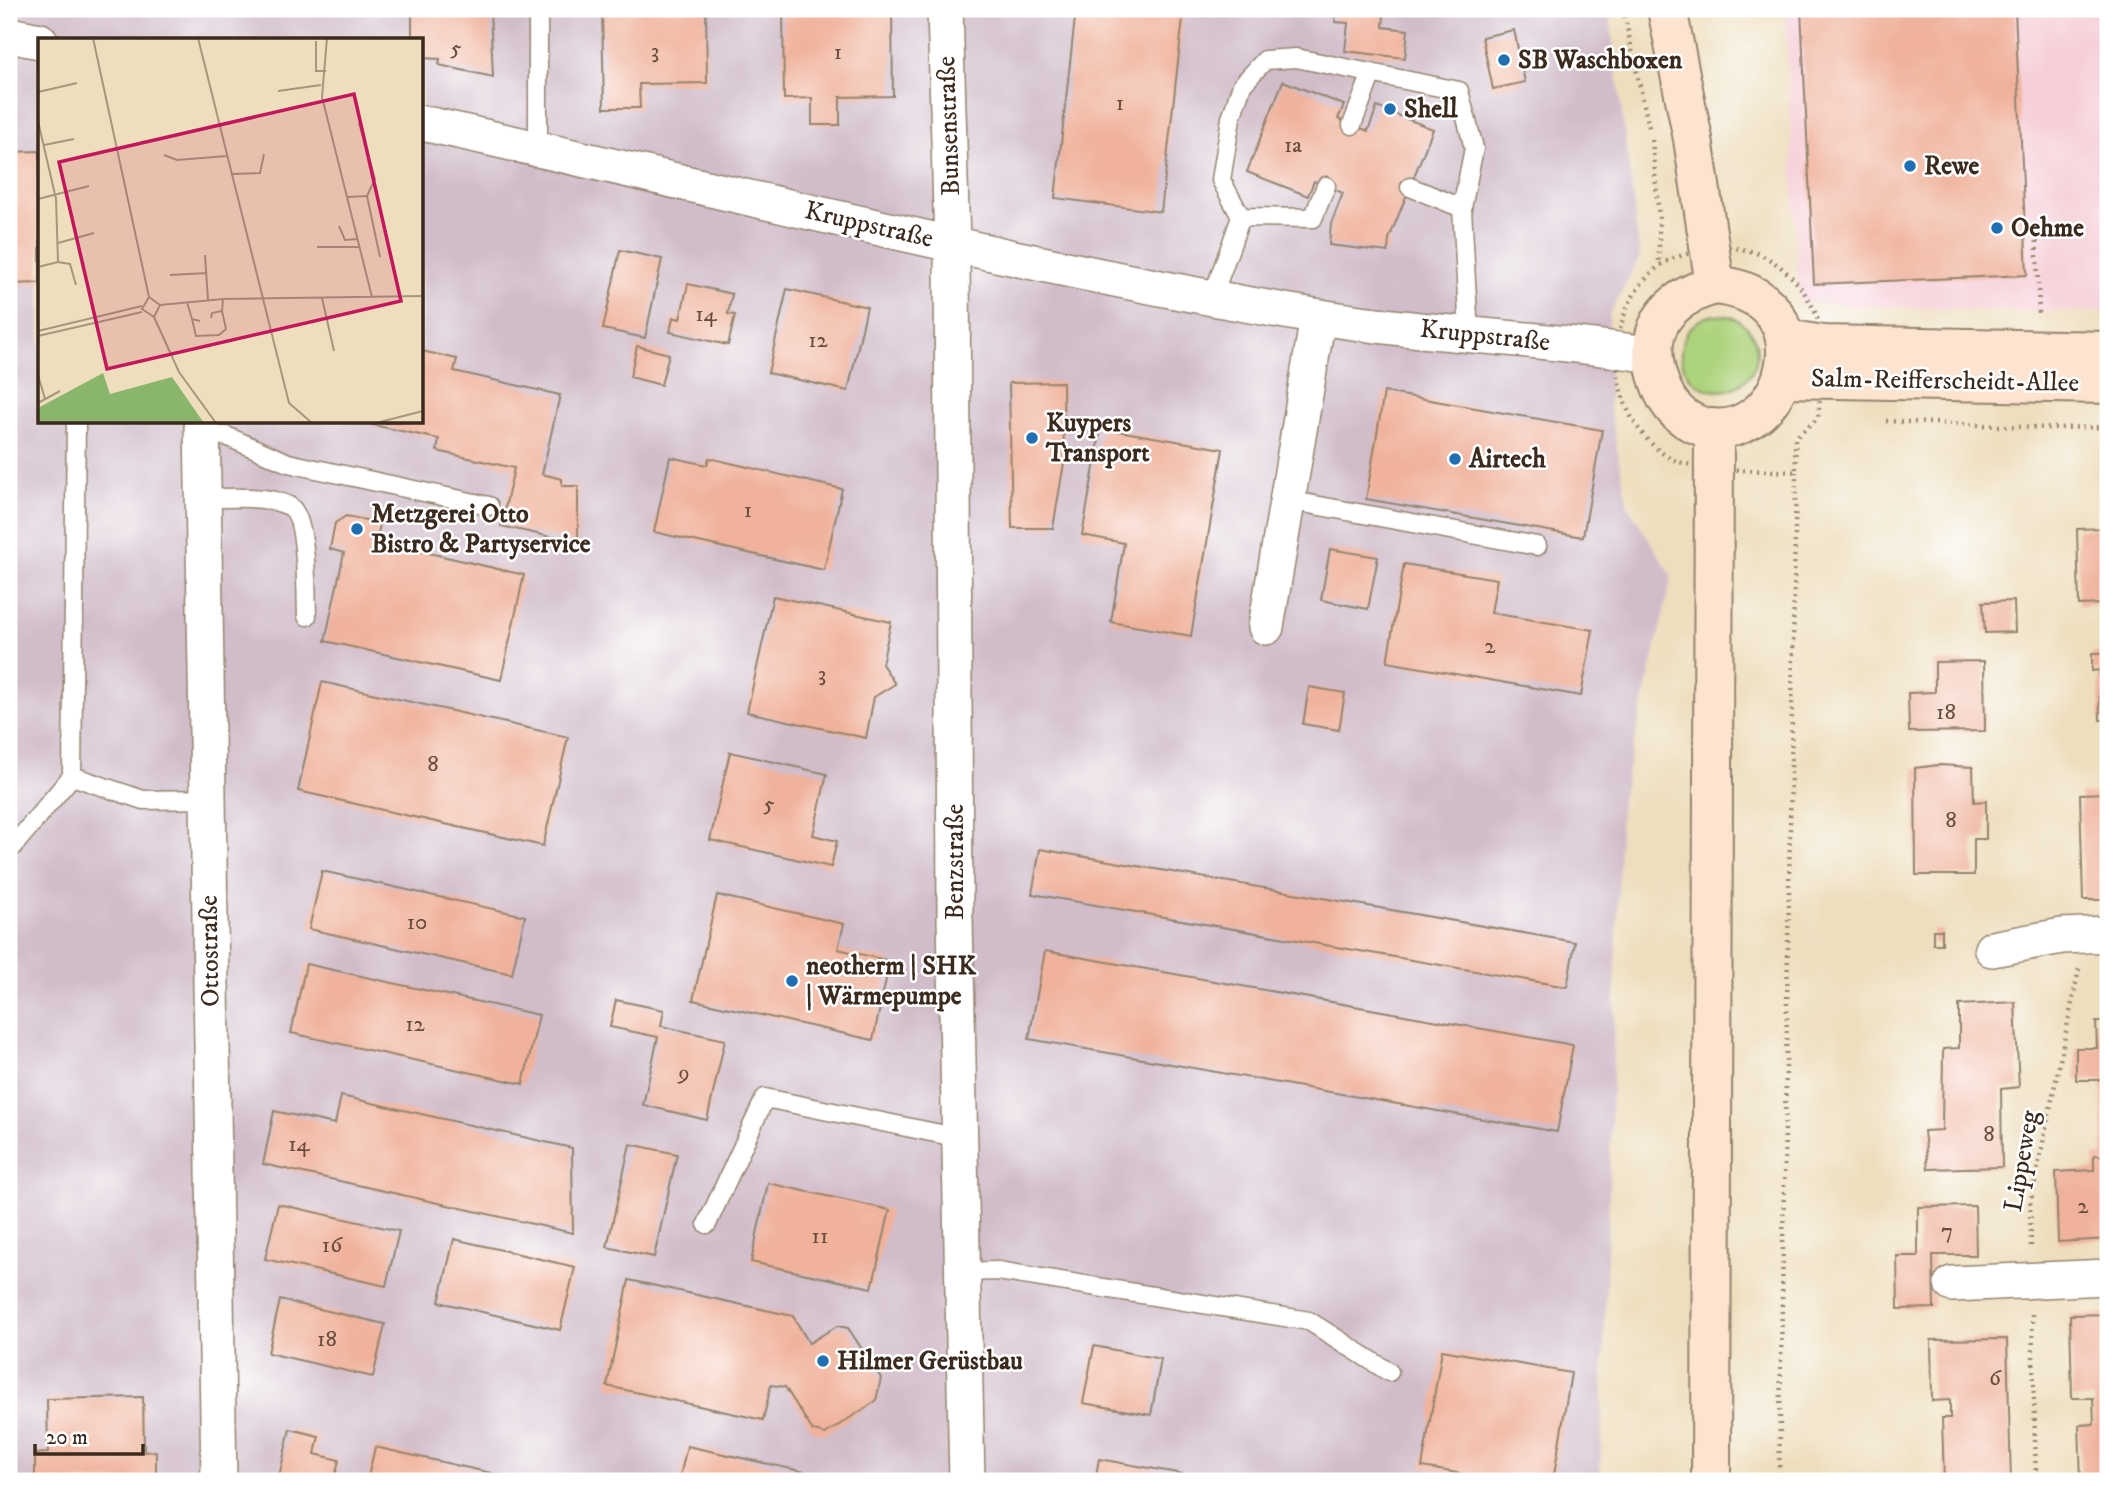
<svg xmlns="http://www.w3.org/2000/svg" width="2117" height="1490" font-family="'IM FELL DW Pica',serif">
<rect width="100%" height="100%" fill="#fff"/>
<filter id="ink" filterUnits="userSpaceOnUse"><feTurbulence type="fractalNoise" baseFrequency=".0143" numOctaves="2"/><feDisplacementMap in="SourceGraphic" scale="14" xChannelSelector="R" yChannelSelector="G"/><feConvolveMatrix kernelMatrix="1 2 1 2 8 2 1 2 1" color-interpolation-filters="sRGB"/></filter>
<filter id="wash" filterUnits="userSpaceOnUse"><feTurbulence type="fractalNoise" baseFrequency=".00686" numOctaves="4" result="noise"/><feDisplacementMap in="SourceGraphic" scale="28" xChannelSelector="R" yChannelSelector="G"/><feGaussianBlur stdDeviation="1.57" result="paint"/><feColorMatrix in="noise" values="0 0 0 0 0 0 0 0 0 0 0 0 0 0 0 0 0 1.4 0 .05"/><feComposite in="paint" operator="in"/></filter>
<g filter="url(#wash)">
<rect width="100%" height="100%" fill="#eedebd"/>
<path fill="#f6cfd8" d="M 1785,9 L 2108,9 L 2108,312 L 2005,311 L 1799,303 Z"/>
<path fill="#d1bdca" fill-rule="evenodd" d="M 9,9 L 1609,9 L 1640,256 L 1609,315 L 1609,406 L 1628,506 L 1672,576 L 1621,800 L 1600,1481 L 9,1481 ZM 40,40 L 422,40 L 422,422 L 40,422 Z"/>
<path fill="#aed37d" stroke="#747e4e" stroke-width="2" d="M1681 353a38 38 0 1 1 76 0a38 38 0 1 1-76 0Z"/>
<g id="blocks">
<path fill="#f0b29b" d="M 412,9 L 490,9 L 493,77 L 439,65 L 440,59 L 422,58 L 422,40 L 412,40 Z
M 602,9 L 706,9 L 707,83 L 639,84 L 640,108 L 604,108 Z
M 783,9 L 892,9 L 893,96 L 840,97 L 840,125 L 812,125 L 812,98 L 784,99 Z
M 1076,9 L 1184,9 L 1161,212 L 1055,198 Z
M 1336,9 L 1369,9 L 1369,13 L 1384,15 L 1383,27 L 1408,30 L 1405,58 L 1345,51 L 1348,23 L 1335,22 Z
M 1801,9 L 2015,9 L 2027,275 L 1814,284 Z
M 1514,30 L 1525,82 L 1493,89 L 1482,37 Z
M 1283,81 L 1344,105 L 1338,119 L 1368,131 L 1377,107 L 1433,129 L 1389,239 L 1388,252 L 1329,245 L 1331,224 L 1343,193 L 1314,181 L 1308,196 L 1247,172 Z
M 40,151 L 40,283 L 9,284 L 9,152 Z
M 620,250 L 662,259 L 645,338 L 603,329 Z
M 688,284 L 732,294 L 728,314 L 735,315 L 728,345 L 670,332 L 673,317 L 680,319 Z
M 787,289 L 867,307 L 848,391 L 768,373 Z
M 637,346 L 669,354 L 661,385 L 630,377 Z
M 422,351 L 457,359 L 454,371 L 560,395 L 542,474 L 562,479 L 562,486 L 578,486 L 578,543 L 501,526 L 514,468 L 437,451 L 439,439 L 364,423 L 422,422 Z
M 1063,382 L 1064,463 L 1053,528 L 1012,528 L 1009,383 Z
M 1384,392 L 1602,430 L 1583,537 L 1366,499 Z
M 1101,428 L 1223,449 L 1191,636 L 1111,622 L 1124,543 L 1082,535 Z
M 670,457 L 707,465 L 709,458 L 842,489 L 824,570 L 654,532 Z
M 346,516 L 380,523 L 377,541 L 524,575 L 501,680 L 325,641 L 344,553 L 330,549 L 335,523 Z
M 2107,528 L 2108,601 L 2104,601 L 2104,604 L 2079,605 L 2077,529 Z
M 1330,549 L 1378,557 L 1368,609 L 1321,600 Z
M 1404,564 L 1497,579 L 1491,613 L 1593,630 L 1581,696 L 1387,662 Z
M 773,596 L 891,622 L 882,664 L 895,684 L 874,697 L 866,738 L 747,712 Z
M 2014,601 L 2015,632 L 1985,633 L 1983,602 Z
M 2092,653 L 2108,653 L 2108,737 L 2106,720 L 2100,720 L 2099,670 L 2092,671 Z
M 1984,661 L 1985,731 L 1909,732 L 1908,693 L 1935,692 L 1935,662 Z
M 322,682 L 568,737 L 543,846 L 298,791 Z
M 1309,687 L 1345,693 L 1339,730 L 1303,724 Z
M 730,752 L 827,774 L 813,835 L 837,841 L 831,867 L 710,840 Z
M 1939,765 L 1973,767 L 1974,802 L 1986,801 L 1986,839 L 1974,839 L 1974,875 L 1916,875 L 1915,768 Z
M 2108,793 L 2108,900 L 2083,900 L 2080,794 Z
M 1040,849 L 1575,942 L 1567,987 L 1032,894 Z
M 322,871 L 525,916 L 512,974 L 309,929 Z
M 717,895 L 844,924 L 838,949 L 890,961 L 873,1040 L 693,1000 Z
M 1933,930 L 1942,930 L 1942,944 L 1933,944 Z
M 1045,951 L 1573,1045 L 1557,1132 L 1029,1039 Z
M 306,964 L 539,1015 L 523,1084 L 291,1033 Z
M 616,1000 L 664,1010 L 661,1026 L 725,1040 L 707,1120 L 643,1105 L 658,1037 L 610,1027 Z
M 2015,1002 L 2019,1087 L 2001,1089 L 2002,1167 L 1928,1169 L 1924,1131 L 1942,1130 L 1943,1049 L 1959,1048 L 1959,1005 Z
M 2096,1022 L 2108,1022 L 2108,1239 L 2058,1242 L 2056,1172 L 2094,1170 L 2094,1155 L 2103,1156 L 2102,1080 L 2076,1080 L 2076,1048 L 2097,1048 Z
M 341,1096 L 572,1148 L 573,1233 L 263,1164 L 274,1111 L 335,1124 Z
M 630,1144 L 677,1154 L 654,1257 L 607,1247 Z
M 768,1183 L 890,1210 L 872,1288 L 751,1262 Z
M 278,1204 L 399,1231 L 386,1286 L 265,1259 Z
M 1975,1206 L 1976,1255 L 1933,1255 L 1934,1308 L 1898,1309 L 1897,1256 L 1918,1256 L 1918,1207 Z
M 454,1239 L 575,1267 L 560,1330 L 439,1302 Z
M 629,1280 L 793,1316 L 809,1343 L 837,1326 L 848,1328 L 881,1378 L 876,1401 L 825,1434 L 813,1431 L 785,1387 L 771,1385 L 763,1420 L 607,1386 Z
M 280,1300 L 385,1324 L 373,1377 L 268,1353 Z
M 2108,1314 L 2108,1481 L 2081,1481 L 2079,1425 L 2094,1424 L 2093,1398 L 2072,1398 L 2070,1315 Z
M 2007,1339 L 2011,1481 L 1944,1481 L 1942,1418 L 1950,1418 L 1950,1400 L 1932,1401 L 1931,1340 Z
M 1094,1346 L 1161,1359 L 1151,1415 L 1083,1403 Z
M 1442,1350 L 1571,1373 L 1553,1481 L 1504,1481 L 1422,1467 Z
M 143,1397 L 144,1452 L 156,1451 L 156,1481 L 35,1481 L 35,1454 L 48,1453 L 47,1399 Z
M 290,1429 L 319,1436 L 315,1454 L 339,1460 L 334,1481 L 278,1481 Z
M 687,1446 L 842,1480 L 842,1481 L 679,1481 Z
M 375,1447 L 509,1477 L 508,1481 L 367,1481 Z
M 1099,1459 L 1217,1480 L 1217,1481 L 1095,1481 Z"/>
</g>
</g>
<g filter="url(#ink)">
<use href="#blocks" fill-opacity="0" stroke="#94846e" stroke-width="2"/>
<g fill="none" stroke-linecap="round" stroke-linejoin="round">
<defs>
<path id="lane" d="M 538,9 L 538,149
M 1352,125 L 1372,73
M 1410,187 L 1462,208 L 1469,335
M 1241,217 L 1221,180 L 1231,118 L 1242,85 L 1265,60 L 1296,58 L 1459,91 L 1474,148 L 1462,208
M 1212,298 L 1241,217 L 1313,218 L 1326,186
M 76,422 L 72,776 L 143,800 L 208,799
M 202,435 L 226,436 L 288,463 L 489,506
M 202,498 C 228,499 265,494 289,506 C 308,516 306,594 307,616
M 1287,500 L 1537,546
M 9,851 L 72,776
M 707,1224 L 765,1098 L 960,1138
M 963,1272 L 998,1271 L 1309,1321 L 1389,1372"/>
<path id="street" d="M 945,9 L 952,244 L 955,919 L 967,1481
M 9,35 L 40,41
M 422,123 C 719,188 1014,266 1314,316 C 1426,335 1540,337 1652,355
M 202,422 L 219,1481
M 1266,627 L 1318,317
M 1992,949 L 2062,936 L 2108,934
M 1952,1284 L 2108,1277"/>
<path id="secondary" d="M 1667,9 L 1693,139 L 1715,285
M 1715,285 C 1837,297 1782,454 1698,425 C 1679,418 1667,403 1660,384 C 1641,332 1664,299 1715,285 Z
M 1786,339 L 1823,345 L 2108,351
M 1782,378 L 2108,384
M 1711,1481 L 1714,431"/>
</defs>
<use href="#lane" stroke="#94846e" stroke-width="21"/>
<use href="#street" stroke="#94846e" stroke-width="38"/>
<use href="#secondary" stroke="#94846e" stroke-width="42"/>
<path stroke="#94846e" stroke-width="4.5" stroke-dasharray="2 5" stroke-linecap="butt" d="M 1623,9 L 1650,132
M 1652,140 L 1659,218 L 1659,265
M 2036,227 L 2039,313
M 1708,248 C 1718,248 1730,247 1741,249 C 1785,256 1821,303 1823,346 C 1824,370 1820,394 1818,418 L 1795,438 L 1796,472 C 1767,470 1691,472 1668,457 C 1604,415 1599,316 1658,267 C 1669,257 1693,253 1708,248 Z
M 1886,421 L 2048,428 L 2108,427
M 2031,1246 L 2030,1205 L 2079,969
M 2032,1314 L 2036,1481
M 1779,1481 L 1796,472"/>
<use href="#lane" stroke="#fff" stroke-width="18"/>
<use href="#street" stroke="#fff" stroke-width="35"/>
<use href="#secondary" stroke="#fde4d1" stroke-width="38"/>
</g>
</g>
<g fill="#1f6fb2" stroke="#fff" stroke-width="2.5">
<circle cx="1504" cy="60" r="7"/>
<circle cx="1390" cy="109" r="7"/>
<circle cx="1910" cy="166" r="7"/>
<circle cx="1997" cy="228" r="7"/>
<circle cx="1032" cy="438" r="7"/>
<circle cx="1455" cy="459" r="7"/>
<circle cx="357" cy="529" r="7"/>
<circle cx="792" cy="981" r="7"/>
<circle cx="823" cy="1361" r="7"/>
</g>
<g text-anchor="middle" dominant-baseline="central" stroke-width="5" stroke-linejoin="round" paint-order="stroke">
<g font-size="23" fill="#684c3d">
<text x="456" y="48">5</text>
<text x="655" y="51">3</text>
<text x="838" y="52">1</text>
<text x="1120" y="103">1</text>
<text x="1293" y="145">1a</text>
<text x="706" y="314">14</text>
<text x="818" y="340">12</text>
<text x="748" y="510">1</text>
<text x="1490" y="646">2</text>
<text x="822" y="674">3</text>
<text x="1946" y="712">18</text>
<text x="433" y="764">8</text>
<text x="769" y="804">5</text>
<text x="1951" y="820">8</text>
<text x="417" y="922">10</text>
<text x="415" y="1024">12</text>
<text x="684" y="1073">9</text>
<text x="1989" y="1134">8</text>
<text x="299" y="1144">14</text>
<text x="2083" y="1206">2</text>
<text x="1947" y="1231">7</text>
<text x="820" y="1236">11</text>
<text x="332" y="1245">16</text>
<text x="327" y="1339">18</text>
<text x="1995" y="1378">6</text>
</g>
<g font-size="26" font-weight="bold" fill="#3b2a1e" stroke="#fff" text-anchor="start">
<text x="1518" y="60">SB Waschboxen</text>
<text x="1404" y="109">Shell</text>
<text x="1924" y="166">Rewe</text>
<text x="2011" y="228">Oehme</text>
<text x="1046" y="423">Kuypers<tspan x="1046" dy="30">Transport</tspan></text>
<text x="1469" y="459">Airtech</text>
<text x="371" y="514">Metzgerei Otto<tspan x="371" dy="30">Bistro &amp; Partyservice</tspan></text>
<text x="806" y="966">neotherm | SHK<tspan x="806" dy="30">| Wärmepumpe</tspan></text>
<text x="837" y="1361">Hilmer Gerüstbau</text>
</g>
<g font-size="26" fill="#3b2a1e" stroke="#fff">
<text transform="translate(949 126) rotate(-92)">Bunsenstraße</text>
<text transform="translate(869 225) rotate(13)">Kruppstraße</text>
<text transform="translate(1485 336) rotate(6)">Kruppstraße</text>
<text transform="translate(1945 381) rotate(1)">Salm-Reifferscheidt-Allee</text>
<text transform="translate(955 862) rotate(-90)">Benzstraße</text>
<text transform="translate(210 951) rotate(-91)">Ottostraße</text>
<text transform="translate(2022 1161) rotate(-80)">Lippeweg</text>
</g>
</g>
<g transform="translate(38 38)">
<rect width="385" height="385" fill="#eedebd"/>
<path d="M 65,335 L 72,356 L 134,339 L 166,385 L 0,385 L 0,370 Z" fill="#8ab56c"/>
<path fill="none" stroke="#a6967d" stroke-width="2" d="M 55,0 L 111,259M 160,0 L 251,365 L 274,385M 289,0 L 284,59 L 334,259M 278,3 L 278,33 L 288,33M 240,53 L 283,47M 0,54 L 39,45M 0,83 L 18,161 L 20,224 L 0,229M 321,85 L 337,141 L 329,158M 6,107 L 36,101M 126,117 L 139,122 L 189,118M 194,136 L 222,135 L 226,116M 309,159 L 329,158 L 342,219M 0,161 L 51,148M 301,188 L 307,202 L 319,201M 20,205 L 56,195M 279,209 L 321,209M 167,217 L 170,262M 20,224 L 32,226 L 38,247M 132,237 L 169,235M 111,259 L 104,271 L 116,279M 111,259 L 122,267 L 116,279M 284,260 L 296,313M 149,264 L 154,281 L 162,283M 122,267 L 185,261 L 385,258M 116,279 L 141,334 L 178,385M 173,280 L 174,275 L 184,273 L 185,261M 154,281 L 158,298 L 181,297 L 188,291 L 184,273M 0,293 L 104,268M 0,298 L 104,274M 0,337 L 7,361M 0,365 L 22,353M 338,385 L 385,373"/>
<path fill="#c2185b" fill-opacity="0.15" stroke="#c2185b" stroke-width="3.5" d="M 316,56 L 363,263 L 69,331 L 21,124 Z"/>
<rect width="385" height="385" fill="none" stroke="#3b2a1e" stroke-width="3.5"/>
</g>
<rect width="2117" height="1490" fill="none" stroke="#fff" stroke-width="35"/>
<path d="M35 1444v10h108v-10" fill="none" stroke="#3b2a1e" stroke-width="3.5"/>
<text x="46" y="1444" font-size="21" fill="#3b2a1e" stroke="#ffffff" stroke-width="5" paint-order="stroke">20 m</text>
</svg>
